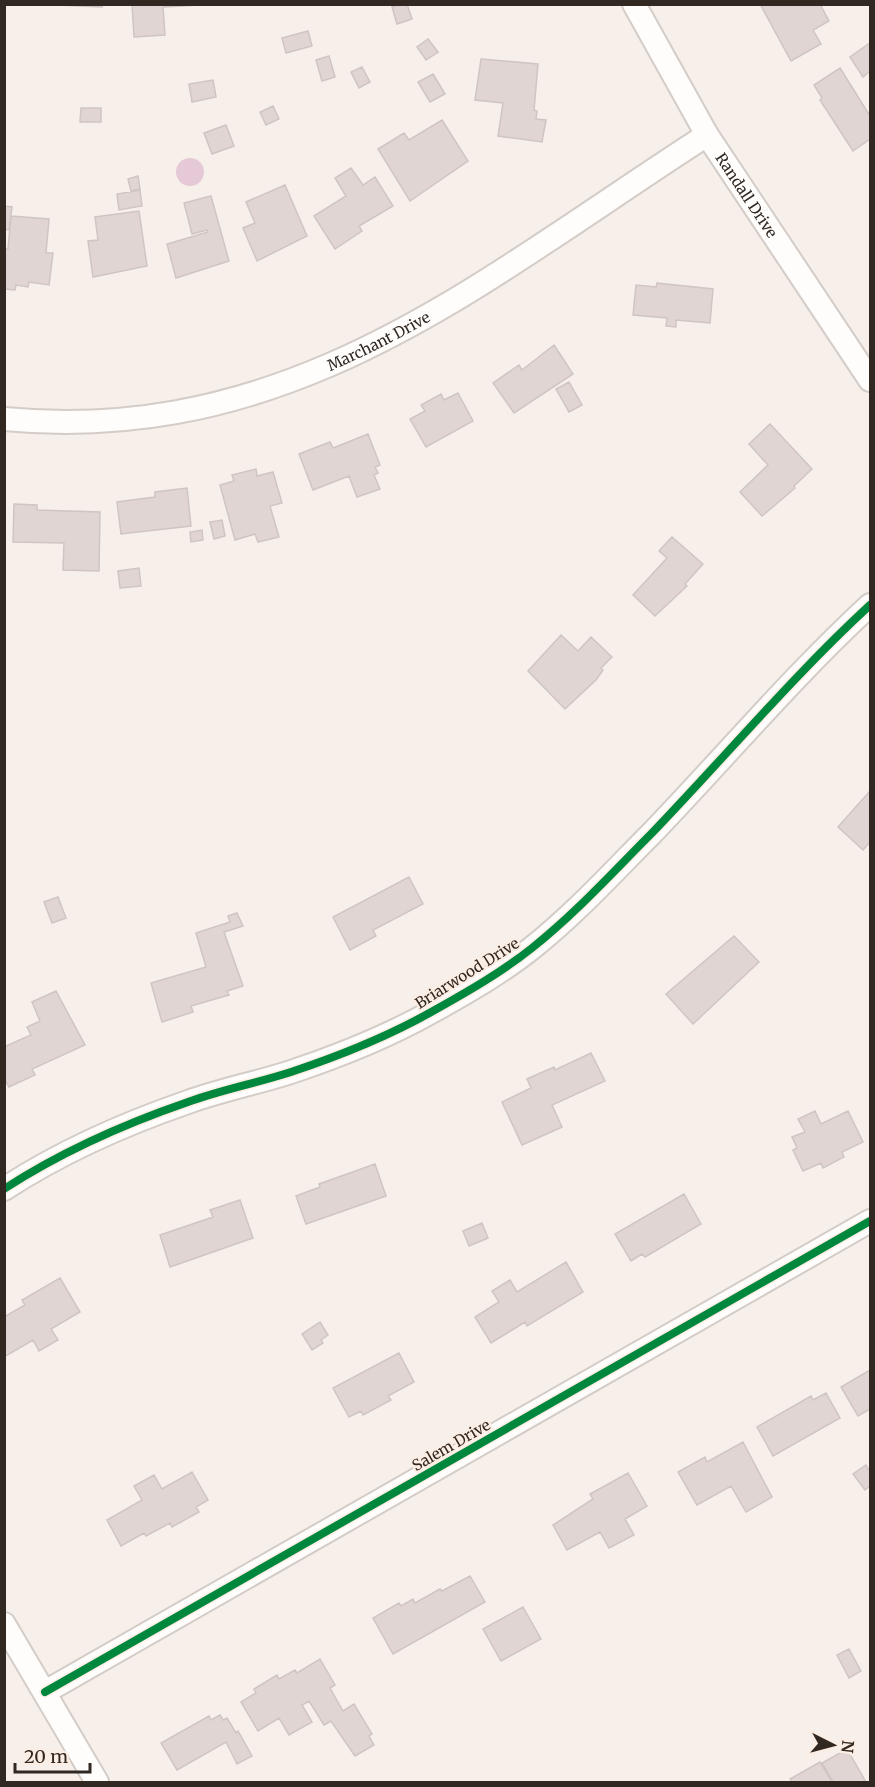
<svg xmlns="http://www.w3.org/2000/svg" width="875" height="1787" font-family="Merriweather,serif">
<rect width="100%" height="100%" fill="#f7efea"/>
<path fill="#e6c9d6" d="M176 172a14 14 0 1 1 28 0a14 14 0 1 1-28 0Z"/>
<path fill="#e1d5d3" stroke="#cfc5c3" stroke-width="1.5" d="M 33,4 L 102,4 L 102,7 Z
M 132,4 L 199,4 L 199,5 L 163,7 L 165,35 L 134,37 Z
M 400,4 L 407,4 L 412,19 L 397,24 L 392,7 Z
M 760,4 L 820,4 L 829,21 L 813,30 L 821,44 L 791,61 Z
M 308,31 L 312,46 L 286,53 L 282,38 Z
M 428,39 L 438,52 L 426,60 L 417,47 Z
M 870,43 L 870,71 L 863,77 L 850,57 Z
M 329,56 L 335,77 L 322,81 L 316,60 Z
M 481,59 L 538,64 L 534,110 L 537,111 L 536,119 L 546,120 L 542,142 L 498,136 L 503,103 L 475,100 Z
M 362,67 L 370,82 L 359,88 L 351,72 Z
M 840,68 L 870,116 L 870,139 L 853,151 L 820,100 L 822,98 L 814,85 Z
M 433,74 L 445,94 L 430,102 L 418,82 Z
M 213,80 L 216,97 L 192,102 L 189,84 Z
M 273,106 L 279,119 L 266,125 L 260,112 Z
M 81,108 L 101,108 L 101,122 L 80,122 Z
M 442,120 L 468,161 L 410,201 L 378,149 L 404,133 L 409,140 Z
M 226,125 L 234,146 L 212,154 L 204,133 Z
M 351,168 L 363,185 L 375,177 L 393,206 L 359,226 L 362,231 L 335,249 L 314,216 L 346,196 L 335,178 Z
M 138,176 L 140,189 L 131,191 L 128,179 Z
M 285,185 L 307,236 L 257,261 L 243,228 L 255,223 L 246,202 Z
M 140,190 L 142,206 L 119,210 L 117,194 Z
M 211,196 L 229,261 L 176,278 L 167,244 L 208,232 L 207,230 L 192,234 L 184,203 Z
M 4,206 L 12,207 L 9,230 L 4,229 Z
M 139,211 L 147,266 L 93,277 L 88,241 L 98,240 L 95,217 Z
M 11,216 L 49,219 L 46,253 L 53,253 L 49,285 L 29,282 L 28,287 L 16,285 L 15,290 L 4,289 L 4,249 L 8,249 Z
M 657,283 L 713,289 L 710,323 L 676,320 L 676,327 L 666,326 L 667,318 L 633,315 L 636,285 L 656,287 Z
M 554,345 L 573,374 L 514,413 L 493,383 L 519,365 L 522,370 Z
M 569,382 L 582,405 L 569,412 L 556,389 Z
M 458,393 L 473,421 L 426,447 L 410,419 L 425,411 L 421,405 L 441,394 L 444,400 Z
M 770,424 L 812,469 L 794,486 L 795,488 L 762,516 L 740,492 L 768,465 L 749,444 Z
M 368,434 L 380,465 L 375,467 L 378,473 L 374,475 L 380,489 L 357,497 L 349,476 L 313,490 L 299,454 L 330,442 L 333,448 Z
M 256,469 L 257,476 L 273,472 L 282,503 L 270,506 L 279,537 L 258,542 L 255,534 L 235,540 L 220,485 L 234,481 L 232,475 Z
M 187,488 L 191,526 L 121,534 L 117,502 L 155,497 L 155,492 Z
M 14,504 L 37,505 L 37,510 L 100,512 L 99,571 L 63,570 L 64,543 L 13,542 Z
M 222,520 L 225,536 L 214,539 L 210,522 Z
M 202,530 L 203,540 L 191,542 L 190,532 Z
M 672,537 L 703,564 L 685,584 L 687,586 L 655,616 L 633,595 L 667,558 L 659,551 Z
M 139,568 L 141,586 L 120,588 L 118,571 Z
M 561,635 L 578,651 L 591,637 L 612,657 L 601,668 L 603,670 L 596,680 L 565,709 L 528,671 Z
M 870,791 L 870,842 L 863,850 L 838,827 Z
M 409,877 L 423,904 L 373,930 L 376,936 L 350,950 L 333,917 Z
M 58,897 L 66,918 L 52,923 L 44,902 Z
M 237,913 L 243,926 L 224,932 L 243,986 L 227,991 L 229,995 L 191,1006 L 193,1012 L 162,1022 L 151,983 L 206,967 L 196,933 L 230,922 L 228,916 Z
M 734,936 L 759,962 L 693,1024 L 666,994 Z
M 56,991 L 85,1045 L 32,1069 L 35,1075 L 9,1087 L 4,1078 L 4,1047 L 31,1035 L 27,1027 L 40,1021 L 32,1002 Z
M 591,1053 L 605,1081 L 552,1105 L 562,1127 L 522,1145 L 502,1102 L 531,1088 L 527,1079 L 554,1067 L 555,1070 Z
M 815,1111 L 821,1124 L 848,1111 L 863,1142 L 842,1152 L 844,1157 L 823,1168 L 821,1163 L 803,1171 L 793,1150 L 797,1148 L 792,1137 L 805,1132 L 798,1119 Z
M 375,1164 L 386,1196 L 306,1224 L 296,1196 L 320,1187 L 319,1184 Z
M 684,1194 L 701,1224 L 645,1257 L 642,1254 L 631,1261 L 615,1234 Z
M 240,1200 L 253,1238 L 170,1267 L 160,1235 L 213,1217 L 210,1210 Z
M 482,1223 L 488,1238 L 469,1246 L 463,1231 Z
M 566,1262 L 583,1292 L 527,1326 L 525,1322 L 491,1343 L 475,1317 L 499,1302 L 492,1291 L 510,1280 L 517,1292 Z
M 60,1278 L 80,1312 L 51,1329 L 58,1340 L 39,1351 L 33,1340 L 4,1357 L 4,1317 L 25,1305 L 22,1300 Z
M 320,1322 L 328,1335 L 321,1340 L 323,1343 L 312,1350 L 302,1334 Z
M 399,1353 L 414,1382 L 388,1396 L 391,1400 L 363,1415 L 361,1411 L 349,1417 L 333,1388 Z
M 870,1370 L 870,1409 L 858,1416 L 841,1387 Z
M 826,1393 L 840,1418 L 773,1456 L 757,1427 L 811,1396 L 813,1400 Z
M 743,1442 L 772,1497 L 746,1512 L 731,1486 L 697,1505 L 678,1472 L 705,1457 L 707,1462 Z
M 866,1465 L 870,1472 L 870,1486 L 865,1490 L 853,1474 Z
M 192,1472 L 208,1500 L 196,1507 L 199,1512 L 172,1527 L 170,1523 L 146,1536 L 144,1533 L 121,1546 L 107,1520 L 142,1500 L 134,1486 L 154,1475 L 162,1489 Z
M 628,1473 L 647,1506 L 625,1519 L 634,1535 L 609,1548 L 600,1532 L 567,1550 L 553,1525 L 593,1499 L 590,1494 Z
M 470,1576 L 485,1602 L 393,1654 L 373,1618 L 399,1603 L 401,1606 L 413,1599 L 415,1603 L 440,1589 L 442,1591 Z
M 523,1607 L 541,1639 L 501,1661 L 483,1629 Z
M 849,1649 L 861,1671 L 849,1678 L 837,1655 Z
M 320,1659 L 335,1685 L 330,1688 L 343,1711 L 354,1704 L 372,1734 L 369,1736 L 374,1745 L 355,1756 L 331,1721 L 324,1725 L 309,1701 L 302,1705 L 312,1722 L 289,1735 L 279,1718 L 258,1731 L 241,1702 L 256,1693 L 254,1689 L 277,1675 L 279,1679 L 295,1670 L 297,1673 Z
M 220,1715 L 223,1720 L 227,1718 L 236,1733 L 238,1731 L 252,1756 L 237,1764 L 226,1742 L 177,1770 L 161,1743 L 209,1716 L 211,1720 Z
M 847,1749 L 866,1782 L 833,1782 L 822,1763 Z
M 820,1762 L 832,1782 L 792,1782 L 790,1779 Z"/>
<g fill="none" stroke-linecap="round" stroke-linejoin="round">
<defs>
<g id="minor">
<path id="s1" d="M 634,4 L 707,135 L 870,380"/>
<path id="s2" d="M 4,419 C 294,446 481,280 707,135"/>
<path d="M 4,1189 C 61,1152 124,1124 188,1102 C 221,1090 257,1083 291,1072 C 339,1056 389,1036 433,1011 C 467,992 502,972 532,948 C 576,913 613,872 652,833 C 725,757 793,676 870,605"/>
<path d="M 4,1624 L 97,1782"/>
<path d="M 45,1692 L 870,1221"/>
</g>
</defs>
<use href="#minor" stroke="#d4ccc7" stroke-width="26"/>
<use href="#minor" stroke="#fefdfc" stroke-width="22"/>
<defs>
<path id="cycleway" d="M 4,1189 C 61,1152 124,1124 188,1102 C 221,1090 257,1083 291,1072 C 339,1056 389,1036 433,1011 C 467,992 502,972 532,948 C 576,913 613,872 652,833 C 725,757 793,676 870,605
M 45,1692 L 870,1221"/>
</defs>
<use href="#cycleway" stroke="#fdeee4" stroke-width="11"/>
<use href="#cycleway" stroke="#00873e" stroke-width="8"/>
</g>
<g text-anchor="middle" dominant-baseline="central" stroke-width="4.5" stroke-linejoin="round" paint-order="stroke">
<g font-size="15" fill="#312822" stroke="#fdeee4">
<text stroke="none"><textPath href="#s1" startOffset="222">Randall Drive</textPath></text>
<text stroke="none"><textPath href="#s2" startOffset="388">Marchant Drive</textPath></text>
<text transform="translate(467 973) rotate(-32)">Briarwood Drive</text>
<text transform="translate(451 1445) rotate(-30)">Salem Drive</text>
</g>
</g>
<rect width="875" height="1787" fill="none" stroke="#312822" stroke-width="12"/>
<g transform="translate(833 1745) rotate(96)" stroke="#fdeee4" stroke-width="4.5" paint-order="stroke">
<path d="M0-4.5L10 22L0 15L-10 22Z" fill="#312822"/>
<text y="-9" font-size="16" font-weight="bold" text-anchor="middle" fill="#312822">N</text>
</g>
<path d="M15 1763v9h75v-9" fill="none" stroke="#312822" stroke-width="3"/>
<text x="24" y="1763" font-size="18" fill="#312822" stroke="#fdeee4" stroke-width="4.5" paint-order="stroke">20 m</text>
</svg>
